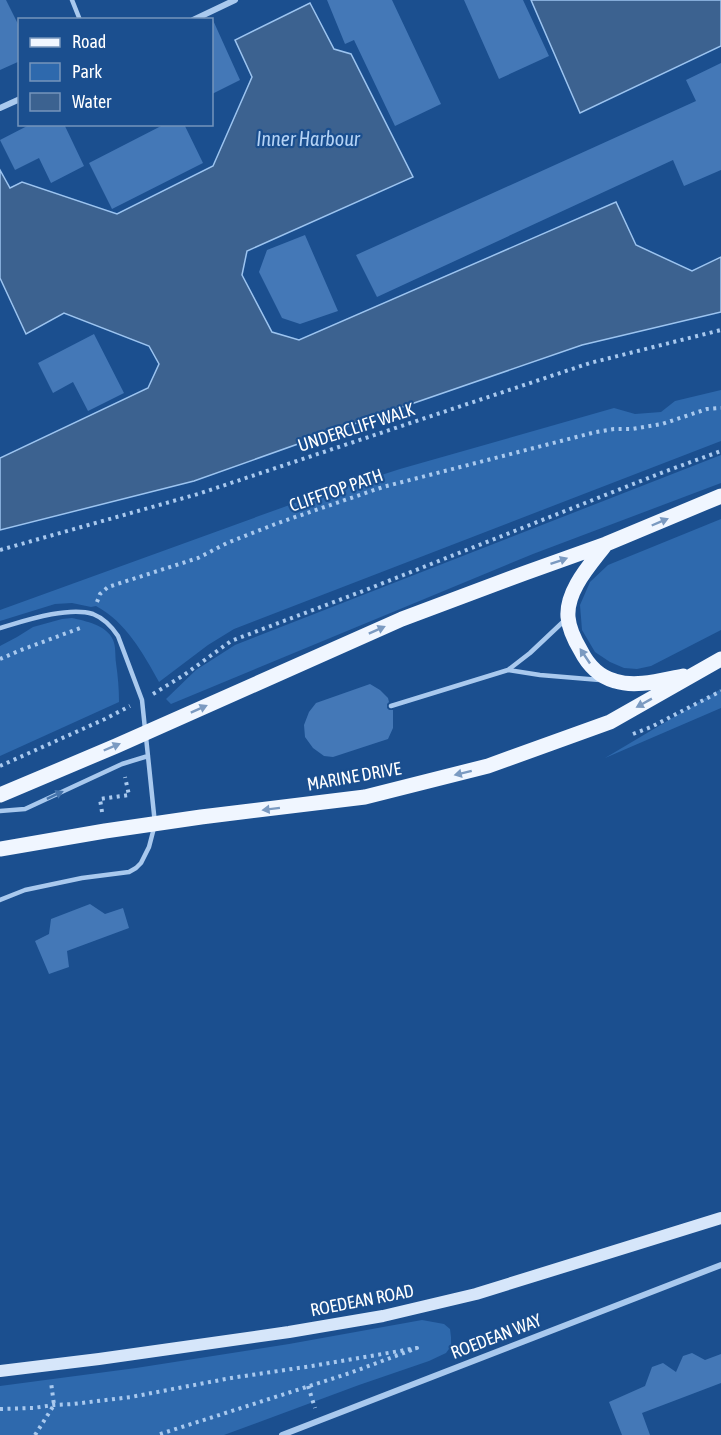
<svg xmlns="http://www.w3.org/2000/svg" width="721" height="1435" font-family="'Asap Condensed',sans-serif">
<rect width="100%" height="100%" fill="#1b4f8f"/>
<path fill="#2e69ad" d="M 721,390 L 721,441 L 234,629 L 208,645 L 159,682 C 143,653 126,622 96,606 L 91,607 L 72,603 L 55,604 L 0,621 L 0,610 L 295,503 L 400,469 L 614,408 L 635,414 L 661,412 L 675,401 Z
M 721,455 L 721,483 L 533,554 L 171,704 L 166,699 L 196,670 L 235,645 Z
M 721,519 L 721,630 L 651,666 L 637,669 L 624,668 L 610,662 L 595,652 L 582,630 L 580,605 L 590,582 L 608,565 Z
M 72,618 C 85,621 107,625 113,640 C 116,646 115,656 116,663 C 118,677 119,689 119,702 L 0,756 L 0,646 L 17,637 L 33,627 L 62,619 Z
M 721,689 L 721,708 L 605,758 Z
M 422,1320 L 444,1324 L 450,1329 L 451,1337 L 451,1346 L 446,1353 L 429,1361 L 359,1385 L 224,1435 L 0,1435 L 0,1386 L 136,1368 L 289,1344 Z"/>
<path fill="#3c6290" stroke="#9cc4f0" stroke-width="1.5" d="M 531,0 L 721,0 L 721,46 L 580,113 Z
M 310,3 L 334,49 L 351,54 L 413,177 L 247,251 L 242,275 L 272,332 L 299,340 L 616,202 L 636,245 L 692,271 L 721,257 L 721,312 L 582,345 L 388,412 L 194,481 L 0,530 L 0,458 L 148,388 L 159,364 L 149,346 L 64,313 L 26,334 L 0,278 L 0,170 L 10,188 L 22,182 L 117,214 L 213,166 L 252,77 L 235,40 Z"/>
<path fill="#4478b7" d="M 0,0 L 6,0 L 20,28 L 20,61 L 0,70 Z
M 327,0 L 392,0 L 441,104 L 395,126 L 354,40 L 345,44 Z
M 464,0 L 523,0 L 549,56 L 499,79 Z
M 212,18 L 240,80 L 212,94 Z
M 721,63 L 721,170 L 684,186 L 673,160 L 377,297 L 356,255 L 696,101 L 686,80 Z
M 31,124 L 64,124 L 84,166 L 51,183 L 39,158 L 15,170 L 0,140 Z
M 165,124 L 184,124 L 203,163 L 112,209 L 89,163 Z
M 305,235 L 338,311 L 300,324 L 282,318 L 259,272 L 267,250 Z
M 94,334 L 124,393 L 88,411 L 73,382 L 53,393 L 38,363 Z
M 370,684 L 380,690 L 388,698 L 389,702 L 387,704 L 387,708 L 389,710 L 393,710 L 393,728 L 388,739 L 333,757 L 324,756 L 313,748 L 305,737 L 304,725 L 309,712 L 316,703 Z
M 90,904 L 105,914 L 123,908 L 129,928 L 67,951 L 69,967 L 49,974 L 35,941 L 49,934 L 51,919 Z
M 692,1353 L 705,1360 L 721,1354 L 721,1383 L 642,1413 L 650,1435 L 622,1435 L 609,1402 L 645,1386 L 652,1367 L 663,1363 L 676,1372 L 683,1356 Z"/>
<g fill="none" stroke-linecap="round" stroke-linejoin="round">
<path stroke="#a9c9ee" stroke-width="4" stroke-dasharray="3 4.5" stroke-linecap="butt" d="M 0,550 L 198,494 L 590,363 L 721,330
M 97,602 L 100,594 L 108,587 L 198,558 L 227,543 L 278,523 L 383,487 L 596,432 L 614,429 L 632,429 L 662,424 L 707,409 L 721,408
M 0,659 L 21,650 L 83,627
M 153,694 L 184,675 L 231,641 L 363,591 L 661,473 L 721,451
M 633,734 L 651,727 L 721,691
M 0,766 L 105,719 L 130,706
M 102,812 L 100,799 L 129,795 L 125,777
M 308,1386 L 315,1408
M 0,1409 L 33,1408 L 54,1405 L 73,1404 L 131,1397 L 231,1378 L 312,1366 L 417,1348 L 350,1373 L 157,1435
M 35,1435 L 54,1405 L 51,1382"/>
<path stroke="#a9c9ee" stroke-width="4.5" d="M 72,0 L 80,20
M 0,628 C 24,621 68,606 93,614 C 103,618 112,627 118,636 L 142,700 L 145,729
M 508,670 L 540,675 L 600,680
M 391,706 L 508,670 L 530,653 L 565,620
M 0,811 L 25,809 L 122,764 L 148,756
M 0,900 L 25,890 L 82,878 L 129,872 L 136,868 L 141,863 L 149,847 L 155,824 L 146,737"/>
<path stroke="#a9c9ee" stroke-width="6" d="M 193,20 L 235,0
M 0,108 L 20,99
M 282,1435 L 721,1265"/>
<path stroke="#d6e6fa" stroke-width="12" d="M 0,1371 L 99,1359 L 289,1332 L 383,1316 L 476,1294 L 721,1218"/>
<path stroke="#f0f6ff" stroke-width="15" d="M 606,544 C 591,564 566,590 568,617 C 569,629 575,641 581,651 C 588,665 600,677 615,681 C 636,688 662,680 683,676
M 0,795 L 116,746 L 402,619 L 525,573 L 606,544 L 721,496
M 0,849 L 105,831 L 201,817 L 365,797 L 488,766 L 610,722 L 721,659"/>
</g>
<defs><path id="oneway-solid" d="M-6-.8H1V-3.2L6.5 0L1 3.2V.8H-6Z" transform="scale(1.5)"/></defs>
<g fill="#7b9ac1">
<use href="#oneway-solid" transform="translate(660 522) rotate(-23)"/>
<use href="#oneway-solid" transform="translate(559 561) rotate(-19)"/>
<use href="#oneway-solid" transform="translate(377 630) rotate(-24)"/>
<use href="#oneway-solid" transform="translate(585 656) rotate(-124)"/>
<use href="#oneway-solid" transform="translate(644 703) rotate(151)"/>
<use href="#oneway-solid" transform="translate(199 709) rotate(-24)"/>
<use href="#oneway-solid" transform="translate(112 747) rotate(-23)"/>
<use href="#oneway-solid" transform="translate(463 773) rotate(166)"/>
<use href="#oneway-solid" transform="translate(271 809) rotate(173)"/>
</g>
<use fill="#4674ac" href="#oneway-solid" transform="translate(55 795) rotate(-25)"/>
<g text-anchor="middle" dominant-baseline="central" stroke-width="4.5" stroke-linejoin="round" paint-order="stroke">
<g font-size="18" fill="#fff" stroke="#1b4f8f">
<text transform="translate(356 427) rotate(-18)">UNDERCLIFF WALK</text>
<text transform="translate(336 490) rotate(-19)">CLIFFTOP PATH</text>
<text transform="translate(354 776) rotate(-10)">MARINE DRIVE</text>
<text transform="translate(362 1300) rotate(-11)">ROEDEAN ROAD</text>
<text transform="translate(496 1336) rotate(-21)">ROEDEAN WAY</text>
</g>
<g font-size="20" font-style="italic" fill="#b5d3f5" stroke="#1b4f8f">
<text x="308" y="138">Inner Harbour</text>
</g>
</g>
<rect x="18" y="18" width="195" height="108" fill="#1b4f8f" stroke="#7695bc" stroke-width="1.5"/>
<rect x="30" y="38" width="30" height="9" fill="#f0f6ff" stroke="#7695bc" stroke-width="1.5"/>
<text x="72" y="48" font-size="18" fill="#ffffff">Road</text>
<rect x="30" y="63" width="30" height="18" fill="#2e69ad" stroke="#7695bc" stroke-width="1.5"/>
<text x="72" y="78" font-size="18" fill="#ffffff">Park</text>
<rect x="30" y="93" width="30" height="18" fill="#3c6290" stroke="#7695bc" stroke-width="1.5"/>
<text x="72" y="108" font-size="18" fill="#ffffff">Water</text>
</svg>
